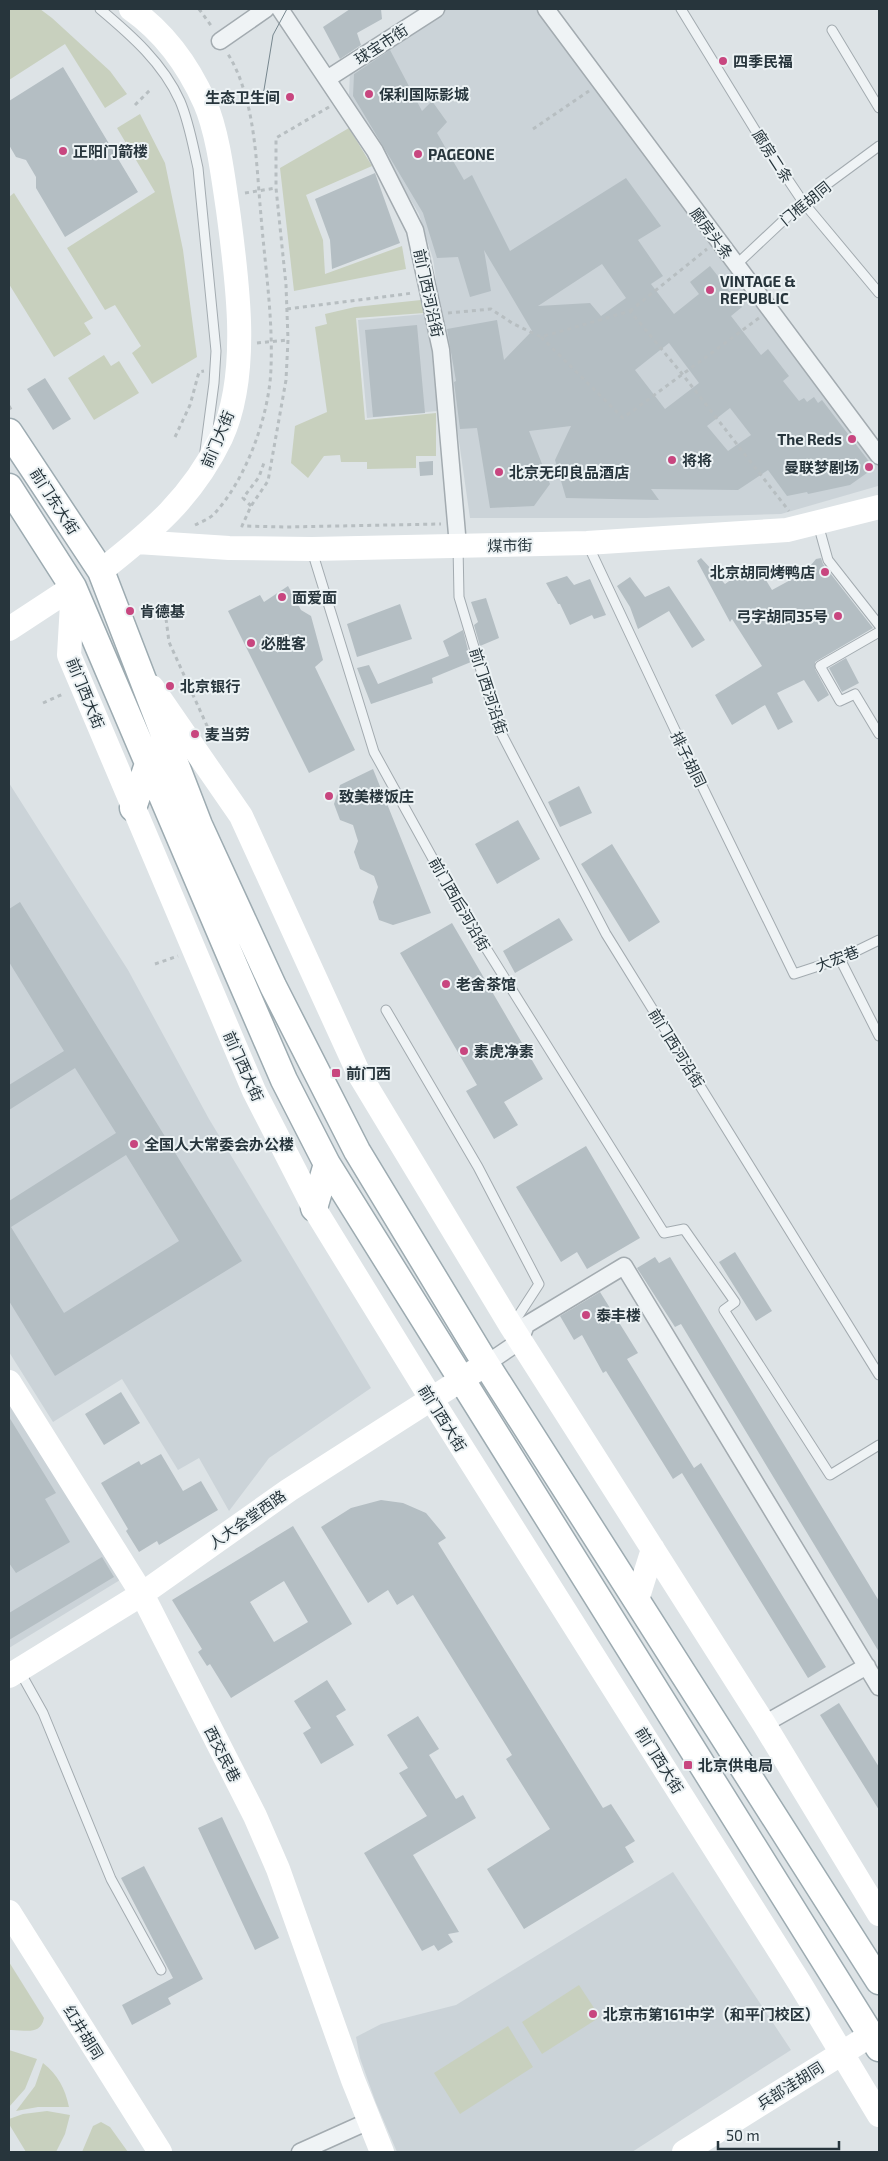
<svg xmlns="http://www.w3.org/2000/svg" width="888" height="2161" font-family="'Exo 2','Noto Sans SC',sans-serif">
<rect width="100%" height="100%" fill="#dde3e6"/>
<path fill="#cbd3d8" d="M 443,9 L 541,9 L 879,466 L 878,486 L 781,514 L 646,518 L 470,518 L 433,259 L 419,214 L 349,95 L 350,71 Z
M 426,314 L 434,351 L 437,411 L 367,418 L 358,320 Z
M 9,783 L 128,970 L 209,1119 L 371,1388 L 269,1458 L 229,1511 L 199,1458 L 178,1470 L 122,1379 L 53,1422 L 9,1352 Z
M 9,1403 L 120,1580 L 9,1648 Z
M 673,1872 L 791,2050 L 632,2152 L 397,2152 L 376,2103 L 360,2058 L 356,2037 L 381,2024 L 456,2005 Z"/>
<path fill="#c8d0be" d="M 9,9 L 40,9 L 52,18 L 110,71 L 127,94 L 105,108 L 65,44 L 9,80 Z
M 140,114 L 165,163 L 183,250 L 197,357 L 152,384 L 132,353 L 141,346 L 115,305 L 105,310 L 67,248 L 155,192 L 117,128 Z
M 349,128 L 372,166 L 306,195 L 323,240 L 325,274 L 402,246 L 406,269 L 294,291 L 280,168 Z
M 14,193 L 93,318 L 84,323 L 91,334 L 54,357 L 9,284 L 9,197 Z
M 421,300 L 424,313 L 356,318 L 365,420 L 436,413 L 436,456 L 416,456 L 416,468 L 367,469 L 367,462 L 341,462 L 340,455 L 324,456 L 308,478 L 291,463 L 295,426 L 327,412 L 315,327 L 327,324 L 325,314 L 355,307 Z
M 104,355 L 111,366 L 119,361 L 139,393 L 94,420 L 68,378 Z
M 9,1962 L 44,2018 C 40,2037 23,2029 9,2030 Z
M 579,1985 L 600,2017 L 542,2054 L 522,2022 Z
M 508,2026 L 533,2067 L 460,2114 L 434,2073 Z
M 9,2050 L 37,2059 L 25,2089 L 9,2107 Z
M 43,2063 C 58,2075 65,2088 69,2107 L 38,2107 L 16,2111 L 35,2086 Z
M 47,2111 L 70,2115 L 65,2134 L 56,2152 L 26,2152 L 9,2124 L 9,2119 L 23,2114 Z
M 101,2122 L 110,2127 L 128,2152 L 82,2152 L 93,2126 Z"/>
<path fill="#b4bec3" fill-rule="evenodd" d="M 350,9 L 381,9 L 382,19 L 357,33 L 361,45 L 340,59 L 323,27 Z
M 390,50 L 422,111 L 432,101 L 447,122 L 437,133 L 464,180 L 472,175 L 510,251 L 626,178 L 661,226 L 638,240 L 663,276 L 651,284 L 674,314 L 699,294 L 690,282 L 710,266 L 742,307 L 731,316 L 761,355 L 768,349 L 789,376 L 783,381 L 799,401 L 804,398 L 807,402 L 814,397 L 818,403 L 822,400 L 874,468 L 850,485 L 808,494 L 807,492 L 787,496 L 768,470 L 738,490 L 651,489 L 659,500 L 566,498 L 555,460 L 571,426 L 529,431 L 550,484 L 534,506 L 490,508 L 477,428 L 460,429 L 454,382 L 456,381 L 447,329 L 497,320 L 504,360 L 532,331 L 484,250 L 491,291 L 470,297 L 458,257 L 437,258 L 423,213 L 353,96 L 354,74 ZM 602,264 L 626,298 L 601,316 L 590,303 L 538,306 ZM 669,343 L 699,383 L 665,409 L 635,370 ZM 730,408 L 751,435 L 728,451 L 707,426 Z
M 63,67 L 138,192 L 65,237 L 36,188 L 36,177 L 26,160 L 16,157 L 9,145 L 9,101 Z
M 375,173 L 400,243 L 332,269 L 330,240 L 315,199 Z
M 417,325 L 425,413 L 373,417 L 365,330 Z
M 45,378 L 71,419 L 53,430 L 27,389 Z
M 433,461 L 433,475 L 420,476 L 419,462 Z
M 701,558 L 725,584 L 742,572 L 761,572 L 772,590 L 794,578 L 793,576 L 811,565 L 816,559 L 821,558 L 823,564 L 873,628 L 815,662 L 815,669 L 829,695 L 818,702 L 804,680 L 777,693 L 793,722 L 778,730 L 765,705 L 732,725 L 715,695 L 762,666 L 732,619 L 730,622 L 697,561 Z
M 567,576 L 574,585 L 590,579 L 606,615 L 594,619 L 592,615 L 570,625 L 560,604 L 558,604 L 546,583 Z
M 630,577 L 645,597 L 669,586 L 705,640 L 692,648 L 669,611 L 638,629 L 630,607 L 617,586 Z
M 288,586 L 301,610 L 311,616 L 323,660 L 315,667 L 355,750 L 309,773 L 228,611 L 260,595 L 264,602 Z
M 486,598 L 499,638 L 480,646 L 474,625 L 478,622 L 471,602 Z
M 400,604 L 412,639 L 357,657 L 347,624 Z
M 463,630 L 468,650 L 466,651 L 471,662 L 432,678 L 433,683 L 371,704 L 357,668 L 369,665 L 378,684 L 449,656 L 443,641 Z
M 846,658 L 859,683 L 842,692 L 829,668 Z
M 373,769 L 431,913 L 393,925 L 379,920 L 373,902 L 378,887 L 374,876 L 360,869 L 354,852 L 358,841 L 353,825 L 340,820 L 334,804 L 340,785 Z
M 579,786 L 592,813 L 560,827 L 548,802 Z
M 518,820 L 540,859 L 497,884 L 475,844 Z
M 612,844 L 660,922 L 629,942 L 581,864 Z
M 20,902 L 242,1261 L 55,1376 L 9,1301 L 9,1201 L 116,1133 L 75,1068 L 9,1110 L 9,1085 L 64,1051 L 9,962 L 9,909 ZM 126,1155 L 179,1241 L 64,1313 L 11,1227 Z
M 559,918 L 573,940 L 515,973 L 503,951 Z
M 452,923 L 543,1079 L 504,1102 L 518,1125 L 494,1139 L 466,1091 L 477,1085 L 400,953 Z
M 586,1146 L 640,1238 L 587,1269 L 577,1252 L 561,1262 L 516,1187 Z
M 735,1252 L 772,1311 L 756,1321 L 719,1262 Z
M 655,1257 L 659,1263 L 670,1257 L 879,1601 L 879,1652 L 681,1324 L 675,1327 L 637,1268 Z
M 600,1292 L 638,1353 L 627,1359 L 694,1468 L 701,1463 L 826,1667 L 808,1678 L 682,1473 L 673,1479 L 606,1371 L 603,1373 L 582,1335 L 574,1340 L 560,1316 Z
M 121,1392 L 140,1423 L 104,1445 L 85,1414 Z
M 9,1417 L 56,1493 L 45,1499 L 70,1542 L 16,1573 L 9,1563 Z
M 161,1454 L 183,1491 L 201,1481 L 218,1510 L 159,1545 L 157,1541 L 139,1552 L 126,1531 L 128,1529 L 101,1483 L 139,1461 L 141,1465 Z
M 381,1500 L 403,1503 L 426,1513 L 441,1531 L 446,1538 L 438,1543 L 603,1808 L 611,1804 L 635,1841 L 625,1847 L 634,1862 L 524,1929 L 487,1869 L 550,1829 L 506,1759 L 512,1755 L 413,1595 L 397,1605 L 388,1590 L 368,1603 L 321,1527 L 351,1508 Z
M 293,1526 L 352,1624 L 231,1698 L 210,1664 L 207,1666 L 198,1652 L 202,1649 L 172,1600 ZM 284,1581 L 308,1622 L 274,1642 L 250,1602 Z
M 102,1557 L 114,1577 L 9,1640 L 9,1613 Z
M 327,1680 L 346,1710 L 336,1716 L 354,1745 L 321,1764 L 303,1733 L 311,1728 L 294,1701 Z
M 839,1703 L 879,1767 L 879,1810 L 820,1715 Z
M 418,1716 L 439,1749 L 429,1755 L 456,1799 L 463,1795 L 476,1818 L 413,1855 L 459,1932 L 448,1934 L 453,1942 L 438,1951 L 434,1945 L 422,1951 L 364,1853 L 427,1816 L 399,1773 L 408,1768 L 387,1735 Z
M 222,1817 L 279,1938 L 255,1950 L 198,1828 Z
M 144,1866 L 203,1979 L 168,1998 L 171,2004 L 132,2025 L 122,2005 L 173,1978 L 121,1878 Z"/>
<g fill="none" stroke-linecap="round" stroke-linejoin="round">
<defs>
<path id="lane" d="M 100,9 C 131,35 163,63 180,101 C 189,122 193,146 198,168 L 216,351 L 214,383 L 205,451
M 681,9 L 760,138 L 803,202 L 879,293
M 832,30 L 879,108
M 736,265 L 803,202 L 879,146
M 818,524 L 828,560 L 879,625
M 588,545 L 683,747 L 794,974 L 840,959 L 879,940
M 458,546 L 459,597 L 498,727 L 606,934 L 879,1375
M 312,551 L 374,752 L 454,897 L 664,1233 L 684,1229 L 735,1302 L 724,1310 L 830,1475 L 879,1445
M 879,632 L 820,666 L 840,701 L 855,694 L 879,734
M 840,959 L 879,1036
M 386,1010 L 478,1167 L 539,1284 L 513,1324
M 19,1670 L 43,1713 L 111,1879 L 161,1970"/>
<path id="street" d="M 280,9 L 375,151 L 415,230 L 441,350 L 458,546
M 546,9 L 879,456
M 220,41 L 266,9
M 327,79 L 436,9
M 486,1364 L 520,1341 L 526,1325 L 624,1266 L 879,1687
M 764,1724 L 867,1666
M 300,2152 L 369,2121"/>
<path id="primary" d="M 9,432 L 101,571 L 199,825 L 273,986 L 357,1151 L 486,1364 L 879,1981
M 9,487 L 73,587 L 238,974 L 284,1080 L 327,1164 L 879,2048
M 133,808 L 148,764
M 314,1208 L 327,1164"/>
</defs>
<use href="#lane" stroke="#a3abb0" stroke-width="11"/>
<use href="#street" stroke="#a3abb0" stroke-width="19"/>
<use href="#primary" stroke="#9dabb1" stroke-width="29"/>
<path stroke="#b7bec1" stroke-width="3" stroke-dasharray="4 4" stroke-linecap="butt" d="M 199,9 L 212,27
M 135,105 L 151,89
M 329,107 L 276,138 L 276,188 L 286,285 L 288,340 L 286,380 L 268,481 L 251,506 L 242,526 L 285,527 L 441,524
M 533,129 L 589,91
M 245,193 L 276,188
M 287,309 L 413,293
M 630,311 L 707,249
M 448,313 L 491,309 L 512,323 L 541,337 L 630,311 L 683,375 L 789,511
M 541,337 L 623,418 L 759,318
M 257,343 L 288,340
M 9,406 L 13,413
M 175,437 L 190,405 L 199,372 L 204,371
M 251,506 L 243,498 L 259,477 L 265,460
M 195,525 C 201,522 209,519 214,514 C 246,480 270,414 271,367 C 273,317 265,266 261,216 C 256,163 256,100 228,54
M 164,603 L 169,642 L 213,739
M 43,703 L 63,694
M 155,964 L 178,956"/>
<use href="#lane" stroke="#eff3f5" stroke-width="9"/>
<use href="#street" stroke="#eff3f5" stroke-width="16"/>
<path stroke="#fff" stroke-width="24" d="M 137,542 L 229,548 L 312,549 L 587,543 L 787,530 L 879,507
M 101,571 C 152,531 192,498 221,438 C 251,374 237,278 228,210 C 223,177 218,133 205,103 C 188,65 165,33 131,9
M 73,587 L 69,655 L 254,1091 L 314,1208 L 432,1400 L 799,1982 L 879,2115
M 9,629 L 73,587
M 152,687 L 241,816 L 359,1074 L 511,1326 L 764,1724 L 879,1914
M 9,1382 L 142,1594 L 255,1816 L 278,1869 L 353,2080 L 382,2152
M 637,1600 L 653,1549
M 9,1676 L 142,1594 L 289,1490 L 486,1364
M 9,1912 L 160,2152
M 684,2152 L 871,2035"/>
<use href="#primary" stroke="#fff" stroke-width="26"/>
<path stroke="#77878f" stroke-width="1" d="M 263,96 L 273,35 L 287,9"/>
</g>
<g fill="#c8467f" stroke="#ecf2f4" stroke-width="2">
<circle cx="723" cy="61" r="5"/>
<circle cx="369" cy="94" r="5"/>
<circle cx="290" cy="97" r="5"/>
<circle cx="63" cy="151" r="5"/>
<circle cx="418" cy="154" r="5"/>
<circle cx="710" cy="290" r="5"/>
<circle cx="852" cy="439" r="5"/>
<circle cx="672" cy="460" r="5"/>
<circle cx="869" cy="467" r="5"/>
<circle cx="499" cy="472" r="5"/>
<circle cx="825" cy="572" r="5"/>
<circle cx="282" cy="597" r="5"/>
<circle cx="130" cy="611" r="5"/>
<circle cx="838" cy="616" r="5"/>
<circle cx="251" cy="643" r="5"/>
<circle cx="170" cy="686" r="5"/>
<circle cx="195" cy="734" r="5"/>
<circle cx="329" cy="796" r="5"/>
<circle cx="446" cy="984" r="5"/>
<circle cx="464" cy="1051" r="5"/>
<rect x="331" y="1068" width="10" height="10" rx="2.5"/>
<circle cx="134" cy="1144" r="5"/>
<circle cx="586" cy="1315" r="5"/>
<rect x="683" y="1760" width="10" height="10" rx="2.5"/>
<circle cx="593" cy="2014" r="5"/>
</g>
<g text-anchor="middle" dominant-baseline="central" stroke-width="4" stroke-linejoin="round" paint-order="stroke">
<g font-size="15" fill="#27353c" stroke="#ecf2f4">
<text transform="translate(381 44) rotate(-33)">球宝市街</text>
<text transform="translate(773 156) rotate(57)">廊房二条</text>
<text transform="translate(805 203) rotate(-39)">门框胡同</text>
<text transform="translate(712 233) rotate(53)">廊房头条</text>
<text transform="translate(429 293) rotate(78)">前门西河沿街</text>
<text transform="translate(217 439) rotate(-67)">前门大街</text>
<text transform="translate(55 501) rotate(57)">前门东大街</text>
<text transform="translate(510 545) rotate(-1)">煤市街</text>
<text transform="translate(489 691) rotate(72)">前门西河沿街</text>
<text transform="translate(86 693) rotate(68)">前门西大街</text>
<text transform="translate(689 759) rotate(64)">排子胡同</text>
<text transform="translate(460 904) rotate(60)">前门西后河沿街</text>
<text transform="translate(837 958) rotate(-21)">大宏巷</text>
<text transform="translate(677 1048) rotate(58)">前门西河沿街</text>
<text transform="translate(244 1066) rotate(66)">前门西大街</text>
<text transform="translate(443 1418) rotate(58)">前门西大街</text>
<text transform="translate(247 1519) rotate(-35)">人大会堂西路</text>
<text transform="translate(223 1754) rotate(63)">西交民巷</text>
<text transform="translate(660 1760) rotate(58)">前门西大街</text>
<text transform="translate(84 2032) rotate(58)">红井胡同</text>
<text transform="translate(790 2085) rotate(-32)">兵部洼胡同</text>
</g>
<g font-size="15" font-weight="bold" fill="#27353c" stroke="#ecf2f4" text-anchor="start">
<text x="733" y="61">四季民福</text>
<text x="379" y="94">保利国际影城</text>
<text x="280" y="97" text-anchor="end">生态卫生间</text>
<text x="73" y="151">正阳门箭楼</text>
<text x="428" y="154">PAGEONE</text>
<text x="720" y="281">VINTAGE &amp;<tspan x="720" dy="17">REPUBLIC</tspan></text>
<text x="842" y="439" text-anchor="end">The Reds</text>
<text x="682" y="460">将将</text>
<text x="859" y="467" text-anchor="end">曼联梦剧场</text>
<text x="509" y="472">北京无印良品酒店</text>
<text x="815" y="572" text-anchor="end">北京胡同烤鸭店</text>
<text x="292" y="597">面爱面</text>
<text x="140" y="611">肯德基</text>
<text x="828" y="616" text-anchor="end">弓字胡同35号</text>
<text x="261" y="643">必胜客</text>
<text x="180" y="686">北京银行</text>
<text x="205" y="734">麦当劳</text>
<text x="339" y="796">致美楼饭庄</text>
<text x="456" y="984">老舍茶馆</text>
<text x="474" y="1051">素虎净素</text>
<text x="346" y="1073">前门西</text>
<text x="144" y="1144">全国人大常委会办公楼</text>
<text x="596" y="1315">泰丰楼</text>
<text x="698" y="1765">北京供电局</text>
<text x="603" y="2014">北京市第161中学（和平门校区）</text>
</g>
</g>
<rect width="888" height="2161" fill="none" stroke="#27353c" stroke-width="20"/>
<path d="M718 2141v8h121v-8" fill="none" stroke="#27353c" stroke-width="2.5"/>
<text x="726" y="2141" font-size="15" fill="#27353c" stroke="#ecf2f4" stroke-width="4" paint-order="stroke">50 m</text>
</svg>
